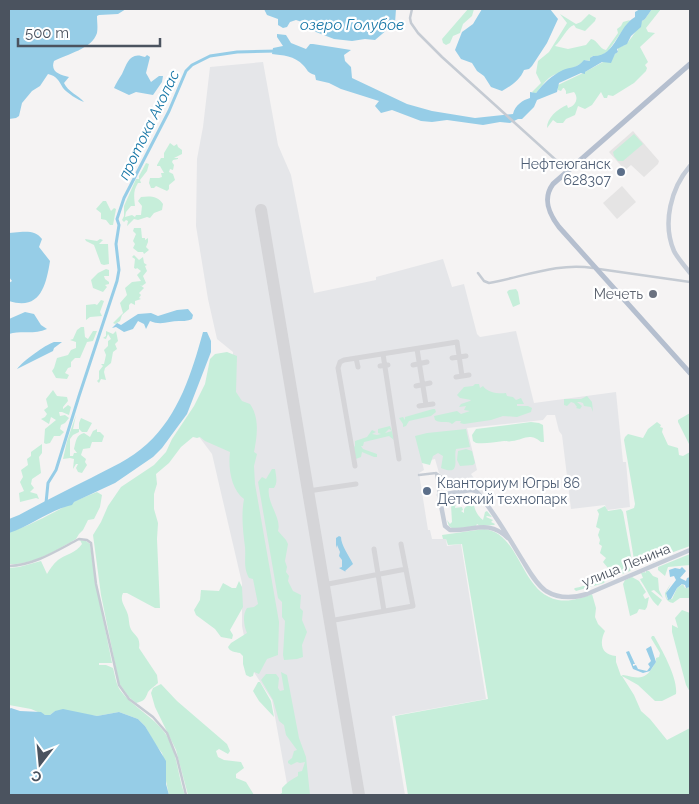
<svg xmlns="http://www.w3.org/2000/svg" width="699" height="804" font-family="Raleway,sans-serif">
<rect width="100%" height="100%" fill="#f5f3f3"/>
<path fill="#e5e4e4" d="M 633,131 L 659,161 L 658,164 L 644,177 L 631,165 L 625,170 L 609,152 Z
M 622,186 L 636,202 L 617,219 L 603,203 Z"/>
<path fill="#e5e6e9" d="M 263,62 L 278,145 L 291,175 L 314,293 L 376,280 L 376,277 L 443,259 L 452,287 L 464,284 L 477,334 L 480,337 L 516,331 L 534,403 L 616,392 L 623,462 L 626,462 L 630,507 L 607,510 L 605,505 L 571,509 L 562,435 L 559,431 L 555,415 L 547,415 L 543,420 L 467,428 L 477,470 L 471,474 L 484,493 L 481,495 L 476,487 L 463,489 L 439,473 L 435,459 L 422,462 L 424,470 L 419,473 L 428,530 L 430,530 L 432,539 L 446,539 L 447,546 L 461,544 L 486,699 L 392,716 L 405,795 L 289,795 L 272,700 L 250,666 L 242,626 L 242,583 L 212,454 L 194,430 L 232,389 L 233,352 L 217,339 L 208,299 L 196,226 L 197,159 L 203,127 L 210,67 Z"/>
<path fill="#c6eeda" d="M 468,9 L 474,9 L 472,16 L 463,24 L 460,33 L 453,36 L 450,43 L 446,45 L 443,43 L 442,39 Z
M 652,9 L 661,9 L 646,28 L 648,32 L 655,33 L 640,47 L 648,62 L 645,65 L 647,68 L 646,71 L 634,83 L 613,96 L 608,95 L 607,98 L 604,98 L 601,92 L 592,105 L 585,109 L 578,106 L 575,115 L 566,119 L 563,123 L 557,123 L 553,120 L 547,128 C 547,118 557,109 567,105 L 568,108 C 576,106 579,98 574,92 L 566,94 L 566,91 L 564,88 L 563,88 L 561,91 L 558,90 L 558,85 L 585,72 L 603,62 L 611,61 L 615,54 L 618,52 L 618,48 C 621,46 624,46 626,44 C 629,42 641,24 642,21 L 645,19 Z
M 560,14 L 576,24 L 581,22 L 589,14 L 596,18 L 595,21 L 585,31 L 576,28 L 574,25 C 567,27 562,40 555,46 L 568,49 L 586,45 L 591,39 C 598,40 599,49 606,50 L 618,33 L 617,29 L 621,26 L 623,22 L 630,20 L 608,51 L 600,57 L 592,56 L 590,61 L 585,60 C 575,70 560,70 549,78 C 544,82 540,89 535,94 L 532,92 L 541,83 L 536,73 L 538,61 L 549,52 L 567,23 Z
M 634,134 L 643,144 L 623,161 L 618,161 L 614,156 L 613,152 Z
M 170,143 L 174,146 L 177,144 L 178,147 L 182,150 L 182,154 L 174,158 L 178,158 L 178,159 L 173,160 L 172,162 L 174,165 L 173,170 L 170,169 L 169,172 L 173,174 L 175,180 L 169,185 L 169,189 L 167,191 L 156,186 L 154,188 L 151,188 L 149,183 L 150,178 L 159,178 L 162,177 L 161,173 L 164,173 L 160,166 L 157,166 L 157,165 L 161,158 L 164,158 L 164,153 Z
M 146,163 L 149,164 L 147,171 L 140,180 L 141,183 L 138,183 C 133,191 134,196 135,206 L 131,206 L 126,212 L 125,217 L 132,215 L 135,217 L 136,215 L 141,215 L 142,206 L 138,201 L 141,197 C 150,196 158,196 163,204 L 162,210 L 154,213 L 150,218 L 147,217 L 138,220 L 134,219 L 127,226 L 128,221 L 126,220 L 124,222 L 122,220 L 124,216 L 124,206 L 136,179 L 139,179 L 139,176 Z
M 103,201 L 106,201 L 111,211 L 114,208 L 116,209 L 113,225 L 110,225 L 106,220 L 101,219 L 101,213 L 96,209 Z
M 134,228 L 141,228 L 142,238 L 145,238 L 145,240 L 148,238 L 148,242 L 146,247 L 149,250 L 144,254 L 143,252 L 138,252 L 133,248 L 135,244 L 133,241 L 136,234 L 133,231 Z
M 85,239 L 97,241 L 100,239 L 103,240 L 99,244 L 108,244 L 109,264 L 104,265 L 101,264 L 94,245 L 86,241 Z
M 134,255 L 139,260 L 143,257 L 144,263 L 147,265 L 145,266 L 147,271 L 143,276 L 146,283 L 142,286 L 140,285 L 144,288 L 139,293 L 141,295 L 139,298 L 141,299 L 135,301 L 135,305 L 131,303 L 129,305 L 129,309 L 122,315 L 120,321 L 115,324 L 113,323 L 123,313 L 120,303 L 127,295 L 125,288 L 132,282 L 141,281 L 137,275 L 141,271 L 137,268 L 136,269 L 134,268 L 135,259 L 132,257 Z
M 106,269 L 109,270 L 109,276 L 104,276 L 105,279 L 109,282 L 109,284 L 105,285 L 107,287 L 103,292 L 93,288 L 91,280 L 98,273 Z
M 516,289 L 518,292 L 520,304 L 513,307 L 507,292 L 509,290 Z
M 101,300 L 104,301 L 100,312 L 102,316 L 90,317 L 86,320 L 86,305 L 95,304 L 97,305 Z
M 81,327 L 84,327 L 85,337 L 88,339 L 93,331 L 97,331 L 93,341 L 87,342 L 80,358 L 75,358 L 71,362 L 71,367 L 68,368 L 65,373 L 69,375 L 67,379 L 56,378 L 52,371 L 54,368 L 57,358 L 68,355 L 71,350 L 76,348 L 76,342 L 70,340 L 73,339 L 77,330 Z
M 106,331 L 113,334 L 116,331 L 118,341 L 115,344 L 117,349 L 113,352 L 111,363 L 105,368 L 104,372 L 106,380 L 101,379 L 99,383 L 97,381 L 99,379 L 99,371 L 103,366 L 101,364 L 104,364 L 106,355 L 104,350 L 108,346 L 108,341 L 111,339 L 108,334 L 106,339 L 103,338 L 106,336 Z
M 227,352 L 237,356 L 236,392 L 242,401 L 250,404 C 260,418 257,437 254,452 L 257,454 L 254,466 L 255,484 L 279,622 L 278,653 L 278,655 L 267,659 L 259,674 L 254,672 L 253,676 L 250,677 L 246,675 L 243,664 L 243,656 L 240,653 C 235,652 230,652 228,647 L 231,643 L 247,633 C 244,626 242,615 247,608 L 254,607 L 258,604 L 253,579 L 249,578 C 243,567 246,558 245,547 C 243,531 241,515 244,499 C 231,489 228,468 230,452 L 205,441 L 200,437 L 197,438 L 193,437 L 181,447 L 169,463 L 156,474 L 157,484 L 154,494 L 154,509 L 158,523 L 157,539 L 160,608 L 155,608 L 127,593 L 123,593 C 119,601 126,607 128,615 C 129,619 129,624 130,627 C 133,636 141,635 139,648 L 157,675 L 158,683 C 155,686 150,689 148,692 C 145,700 144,701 136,703 L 129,697 L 119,683 L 101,595 L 93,535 L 101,522 L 108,506 L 121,487 L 154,465 L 166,452 L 172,439 L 194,406 L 205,384 L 210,359 L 215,354 Z
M 475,384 L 479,384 L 480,388 L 483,386 C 488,393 499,394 506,393 L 507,396 L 513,397 L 516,400 L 521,398 L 524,404 L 517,404 L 517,406 L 528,406 L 532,408 L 531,412 L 517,417 L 503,416 L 491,420 L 464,424 L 460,423 L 461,421 L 456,421 L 452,424 C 448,420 441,424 435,420 L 434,416 L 457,411 L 461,414 L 470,411 L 464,410 L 466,406 L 459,407 L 461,404 L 470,401 L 471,400 L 460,398 L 457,395 L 464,387 L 473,386 Z
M 53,390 L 57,396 L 67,397 L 68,401 L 63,407 L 63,409 L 68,405 L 71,407 L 69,415 L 62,412 L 59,412 L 60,416 L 65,415 L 69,418 L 65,423 L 61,425 L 60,429 L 64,432 L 60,436 L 54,436 L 50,443 L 46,444 L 44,443 L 45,429 L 56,420 L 51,417 L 49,424 L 41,419 L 45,417 L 47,414 L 44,410 L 48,407 L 46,399 Z
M 587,396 L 592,402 L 593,412 L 591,407 L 584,406 L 583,403 L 580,402 L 577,402 L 582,406 L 580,409 L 576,408 L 577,407 L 574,403 L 571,402 L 567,406 L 564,405 L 564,399 L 581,399 Z
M 433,409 L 435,409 L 436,412 L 431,416 L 409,421 L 406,426 L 403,427 L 403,424 L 399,418 L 403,417 L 405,420 L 405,417 Z
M 690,413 L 690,446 L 678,422 L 678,420 Z
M 76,415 L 73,429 L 79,429 L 79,423 L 81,418 L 92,423 L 87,432 L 82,432 L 79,429 L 79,432 L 73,435 L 70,439 L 70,456 L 73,456 L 74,453 L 77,453 L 74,449 C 76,441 76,435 84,433 L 90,437 L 93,431 L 97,429 L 97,432 L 100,432 L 104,436 L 102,442 L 92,442 L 90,448 L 83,449 L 81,455 L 86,459 L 85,462 L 87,465 L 82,473 L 78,472 L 76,468 L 78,464 L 76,464 L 73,469 L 74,459 L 70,458 L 63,459 L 67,441 Z
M 531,422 L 539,423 L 543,425 L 544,442 L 541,442 C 529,432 524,440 512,441 C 509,442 506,441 504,441 C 494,442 486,444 476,443 L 473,441 L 472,435 L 476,429 Z
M 657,422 L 661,425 L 660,427 L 663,428 L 662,432 L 668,445 L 678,448 L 679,455 L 683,456 L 690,452 L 690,546 L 635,566 L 626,511 L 634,508 L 635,504 L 624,440 L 625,437 L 628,434 L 643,438 L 648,429 Z
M 390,426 L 392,431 L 389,429 L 385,433 L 392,431 L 394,440 L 389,436 L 364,442 L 363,446 L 361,446 L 363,449 L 377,454 L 377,457 L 374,457 L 362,452 L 361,457 L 353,460 L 351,442 L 355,447 L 355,441 L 367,437 L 372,430 L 376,432 L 372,434 L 377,435 L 381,434 L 378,433 L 378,429 Z
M 466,429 L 470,447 L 456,449 C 453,458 462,477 441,468 L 443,456 L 438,453 L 433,456 L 430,465 L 422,463 L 415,436 L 427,433 Z
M 42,444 L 42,453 L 39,457 L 41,473 L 32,479 L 31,484 L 34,488 L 30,492 L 37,494 L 39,499 L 36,498 L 20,502 L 19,493 L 24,491 L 20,482 L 23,477 L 21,470 L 28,465 L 27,459 L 31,456 L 31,452 Z
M 466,449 L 472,451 L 475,463 L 473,465 L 460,466 L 457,460 L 458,451 Z
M 272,469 L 275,469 C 276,475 278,483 274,488 L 269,488 C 266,502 282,518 278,531 L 286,540 L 288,544 L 285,561 L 287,567 L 286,572 L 289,576 L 288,581 L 293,591 L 301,595 L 300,608 L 303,611 L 302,620 L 307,632 L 302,645 L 303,657 L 297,659 L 284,660 L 283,655 L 285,621 L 282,617 L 282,602 L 278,598 L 258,482 L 262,477 L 266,479 Z
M 97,492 L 102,495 L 100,507 L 94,519 L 88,520 L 83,530 L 79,534 L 76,539 C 55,551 33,565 9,564 L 9,532 C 40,523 66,503 97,492 Z
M 476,495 C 470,503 477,516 483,520 L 485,512 L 487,511 L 492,517 L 487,516 L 486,517 L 493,520 L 491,522 L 495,524 L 494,525 L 480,526 L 477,524 L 476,526 L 453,529 L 449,526 L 447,520 L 450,524 L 452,522 L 451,505 L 449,503 L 450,502 L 449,501 L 450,498 L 453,497 L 456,502 L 455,508 L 462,507 L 463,510 L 461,511 L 464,513 L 464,509 L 467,505 L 470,506 L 472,497 Z
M 605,506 L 608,511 L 621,509 L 623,512 L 633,567 L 630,571 L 606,580 L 604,583 L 576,591 L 574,589 L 575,588 C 584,586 603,582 613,574 L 603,562 L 606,558 L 600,553 L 602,546 L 599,544 L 600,540 L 598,535 L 600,529 L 596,527 L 599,514 L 597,510 Z
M 484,529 C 521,533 520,593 558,600 C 570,602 582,598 592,594 L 596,608 L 595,617 L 598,624 L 605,631 C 599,643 601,655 616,656 L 616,662 L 621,676 L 623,675 C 639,678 645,681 654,665 C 657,659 656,665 656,658 L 659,657 L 660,653 L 651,638 L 652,636 L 654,636 C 662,650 678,678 676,694 L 662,701 L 655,701 L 638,685 L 622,676 L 634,695 L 641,711 L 650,719 L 667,740 L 690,728 L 690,795 L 408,795 L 395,716 L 488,699 L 462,544 L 448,545 L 446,539 L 443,539 L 442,535 Z
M 80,540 L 86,541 L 90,544 L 95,579 L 112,663 L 99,663 L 99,665 L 106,665 L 113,668 C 115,675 116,684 120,690 C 132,707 153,716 165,733 C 178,752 177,775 185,795 L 169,795 L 166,781 L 166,767 L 162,753 L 155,744 L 145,726 L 138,719 L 119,712 L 97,716 L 55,711 L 50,715 L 45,715 L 31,709 L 9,705 L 9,568 L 19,567 L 41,561 L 47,574 C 50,569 53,564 58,560 C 66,554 76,553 82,544 Z
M 690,554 L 690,565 L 668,567 L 665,576 L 658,570 L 658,567 Z
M 646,571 L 649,571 L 653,576 L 658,578 L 659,590 L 663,598 L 654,590 L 651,591 L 662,600 L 658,606 C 650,600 647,589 641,581 L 640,579 L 643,578 L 641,573 L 645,572 L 646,573 Z
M 632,577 L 639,581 L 646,592 L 643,595 L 645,599 L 649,597 L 647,607 L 645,610 L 639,609 L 637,613 L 630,616 L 623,584 L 625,580 Z
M 239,581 L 242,587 L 243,607 L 230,630 L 233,635 L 232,639 L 221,637 L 215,629 L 196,615 L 194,610 L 200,600 L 201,590 L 219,591 L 223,583 L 232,588 L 236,588 Z
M 671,583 L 666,593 L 667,599 L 672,599 L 677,588 L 683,584 L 685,588 L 690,587 L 690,598 L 680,598 L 673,603 C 667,602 665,598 665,593 Z
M 682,610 L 690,613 L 690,692 L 686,685 L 672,632 L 672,625 L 678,628 L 675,618 Z
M 281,672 L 287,675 L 299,738 L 306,757 L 310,795 L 278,795 L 282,793 L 282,788 C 286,783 292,779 298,776 L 298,772 L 302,771 L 305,762 L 300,763 L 297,762 L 291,765 L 288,763 L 288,761 L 292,758 L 294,751 L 297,750 L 286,735 L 284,725 L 279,721 L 273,700 L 261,680 L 266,674 L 276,674 L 279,678 L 278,688 L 280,691 L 284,690 Z
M 258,682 L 260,682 L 271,701 L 274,717 L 259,701 L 253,691 Z
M 161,684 L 177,701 L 227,744 L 230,751 L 228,754 L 219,749 L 216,751 L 218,757 L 224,760 L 241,762 L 244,768 L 236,774 L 236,778 L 246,782 L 254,795 L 188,795 L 176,750 L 155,707 L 151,693 L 153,688 Z"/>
<path fill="#96cde7" d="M 9,9 L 126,9 L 118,14 L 99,15 L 97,16 C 97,22 98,27 97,33 C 92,49 67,54 54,61 C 50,72 60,75 69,77 L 64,83 C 68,92 78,95 84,102 C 78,100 67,93 63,88 C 59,81 57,76 48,74 L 40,86 L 32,91 L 22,103 L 19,116 L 16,118 L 9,119 Z
M 264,9 L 396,9 L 395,23 L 375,40 L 365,39 L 352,41 L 334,39 L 316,32 L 308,24 L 296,20 L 290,22 L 287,27 L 283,28 L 278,25 L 278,19 L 267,15 Z
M 482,9 L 550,9 L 558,19 L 547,43 L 532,66 L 529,69 L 524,70 C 520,80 511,86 502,91 L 491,87 L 484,76 L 477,71 L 472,63 L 461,59 L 455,50 L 462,32 L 473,24 Z
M 640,9 L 652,9 L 645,19 L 642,21 L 641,27 L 631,36 L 627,44 L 617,49 L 618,52 L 615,54 L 611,63 L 602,62 L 585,72 L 585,74 L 581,73 L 559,83 L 557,92 L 537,100 L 534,107 L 522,119 L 518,119 L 510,123 L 500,122 L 483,125 L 447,120 L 432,122 L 421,121 L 392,110 L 381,113 L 375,106 L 379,101 L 341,89 L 329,83 L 316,80 L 315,75 C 306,72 309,71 303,65 C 295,56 282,55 272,54 L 273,48 L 283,46 L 277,37 L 277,34 L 286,35 L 291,43 L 306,49 L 310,44 L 313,44 L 351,50 L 344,55 L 345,61 L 351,67 L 352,78 L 407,104 L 432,111 L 475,118 L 513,114 C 515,105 523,100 530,98 L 530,92 L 536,93 C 544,83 551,76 563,70 C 570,67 578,68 584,60 L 590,61 L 590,58 L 593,56 C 616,57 618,26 635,17 L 635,12 Z
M 147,55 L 150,57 L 146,73 L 151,82 L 159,76 L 163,76 L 162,82 L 153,95 L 136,92 L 129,95 L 114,88 C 116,83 119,79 122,74 C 127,63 130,51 145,57 Z
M 20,232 C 29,231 37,232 42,239 L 39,247 L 50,261 C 46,286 40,311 9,301 L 9,283 L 12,281 L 9,277 L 9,233 Z
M 188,309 L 193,315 L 192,319 C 187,321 185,321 179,321 C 169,321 161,326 150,321 L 146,329 L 144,324 L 138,321 L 133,329 L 124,332 L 116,327 L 112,328 L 117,323 L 121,325 L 138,314 L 151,313 L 158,316 L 177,310 Z
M 25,312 L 34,314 L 41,325 L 47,329 C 34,335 22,330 9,334 L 9,319 Z
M 203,332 L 207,332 L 211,341 L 211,352 L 187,414 L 162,448 L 153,457 L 115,483 L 74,502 L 72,505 C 49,510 31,526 9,533 L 9,519 L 19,515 C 43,502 67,490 91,478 C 110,468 131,459 147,444 C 179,415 192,372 203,332 Z
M 54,342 L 62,342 L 54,348 L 53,351 L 17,369 C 23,361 45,345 54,342 Z
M 339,536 L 341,537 C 341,545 349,556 353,564 L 345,571 L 346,572 L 339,568 L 342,567 L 342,560 L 339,556 L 340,552 L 337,545 L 336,548 L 336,538 Z
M 682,567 L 686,571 L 680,578 L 686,581 L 687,578 L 690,577 L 690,587 L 686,588 L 685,585 L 682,584 L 677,588 L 671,599 L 668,600 L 666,593 L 676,580 L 674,576 L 670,577 L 669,570 L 675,568 L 680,569 Z
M 651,646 L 656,662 L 650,671 L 643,673 L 633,669 L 626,652 L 629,651 L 635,664 L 633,664 L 633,666 L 636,665 L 638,669 L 647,671 L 650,667 L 648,664 L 651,661 L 646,649 Z
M 11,708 L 20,711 L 41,712 L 45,715 L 50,715 L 55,711 L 63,709 L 97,716 L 119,712 L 138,719 L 145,726 L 166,761 L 166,784 L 169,795 L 9,795 L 9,709 Z"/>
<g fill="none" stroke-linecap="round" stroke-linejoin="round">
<path stroke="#96cde7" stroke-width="3" d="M 46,503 L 48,483 L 56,470 L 79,396 L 117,281 L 119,270 L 116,244 L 119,225 L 117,219 L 124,198 L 169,111 L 186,71 L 192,65 L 210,56 L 237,52 L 277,51"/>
<path stroke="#d5d5d8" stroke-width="5" d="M 417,349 L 426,405
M 383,354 L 399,459
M 356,358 L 358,367
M 452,358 L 466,356
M 413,365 L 427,362
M 380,366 L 388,365
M 456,377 L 469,375
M 416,386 L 430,383
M 419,406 L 433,404
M 355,466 L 338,368 L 340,362 L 344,360 L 457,342 L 462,376
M 308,491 L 356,484
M 374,549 L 384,611
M 323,585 L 406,569
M 329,621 L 413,606 L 401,544"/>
<path stroke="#d5d5d8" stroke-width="12" d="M 261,210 L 359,795"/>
<path stroke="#c5cbd3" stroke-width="2.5" d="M 412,9 L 410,18 L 411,23 L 418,33 L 442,57 L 568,171
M 599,269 L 690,282
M 478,273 L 484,281 L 489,283 C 523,277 558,262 593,268
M 436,473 L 438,484
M 419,475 L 436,473 L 461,490
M 439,495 L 438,484 L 440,481 L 446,480
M 9,566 C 35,565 56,551 79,539 L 87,540 L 91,543 L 96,584 L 119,685 L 129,699 L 153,717 L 167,733 L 177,758 L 186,795"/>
<path stroke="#c5ccd7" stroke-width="4.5" d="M 690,166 C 671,188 662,223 674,251 C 678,259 685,266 690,273
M 508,538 C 488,519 474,531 450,530 L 445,526 L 439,495 L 471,490 L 476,491 C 494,511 508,537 523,561 C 529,571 536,584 546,591 C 559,599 574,598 587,594 L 690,550"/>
<path stroke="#b5bfcf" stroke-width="5" d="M 690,64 L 553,184 C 542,199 549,214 559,227 L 690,373"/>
</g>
<g fill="#5c6f8a" stroke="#fff" stroke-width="2">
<circle cx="621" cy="172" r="5"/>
<circle cx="427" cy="491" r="5"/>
</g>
<circle fill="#6b7280" stroke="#fff" stroke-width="2" cx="653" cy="294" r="5"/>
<g text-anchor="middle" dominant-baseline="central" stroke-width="4.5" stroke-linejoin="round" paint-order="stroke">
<g font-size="14" fill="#4e5e75" stroke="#fff" text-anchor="end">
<text x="611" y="164">Нефтеюганск<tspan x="611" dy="16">628307</tspan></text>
<text x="437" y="483" text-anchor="start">Кванториум Югры 86<tspan x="437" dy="16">Детский технопарк</tspan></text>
</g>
<g font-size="14" fill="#5b616d" stroke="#fff" text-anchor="end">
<text x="643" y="294">Мечеть</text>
</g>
<g font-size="14" fill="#4b535f" stroke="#fff">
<text transform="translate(626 565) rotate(-22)">улица Ленина</text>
</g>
<g font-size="15" font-style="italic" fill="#1777a7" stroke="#fff">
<text x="352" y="25">озеро Голубое</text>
<text transform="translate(149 125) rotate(-64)">протока Акопас</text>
</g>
</g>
<rect width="699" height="804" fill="none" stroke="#4b535f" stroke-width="20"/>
<g transform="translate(40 764) rotate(196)" stroke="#ffffff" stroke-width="4" paint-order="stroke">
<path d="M0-4L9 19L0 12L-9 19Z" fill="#4b535f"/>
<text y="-8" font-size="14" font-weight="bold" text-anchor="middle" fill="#4b535f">С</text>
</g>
<path d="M18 38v8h142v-8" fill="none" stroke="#4b535f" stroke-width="2.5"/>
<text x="25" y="38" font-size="15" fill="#4b535f" stroke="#ffffff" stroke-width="4" paint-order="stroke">500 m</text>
</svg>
